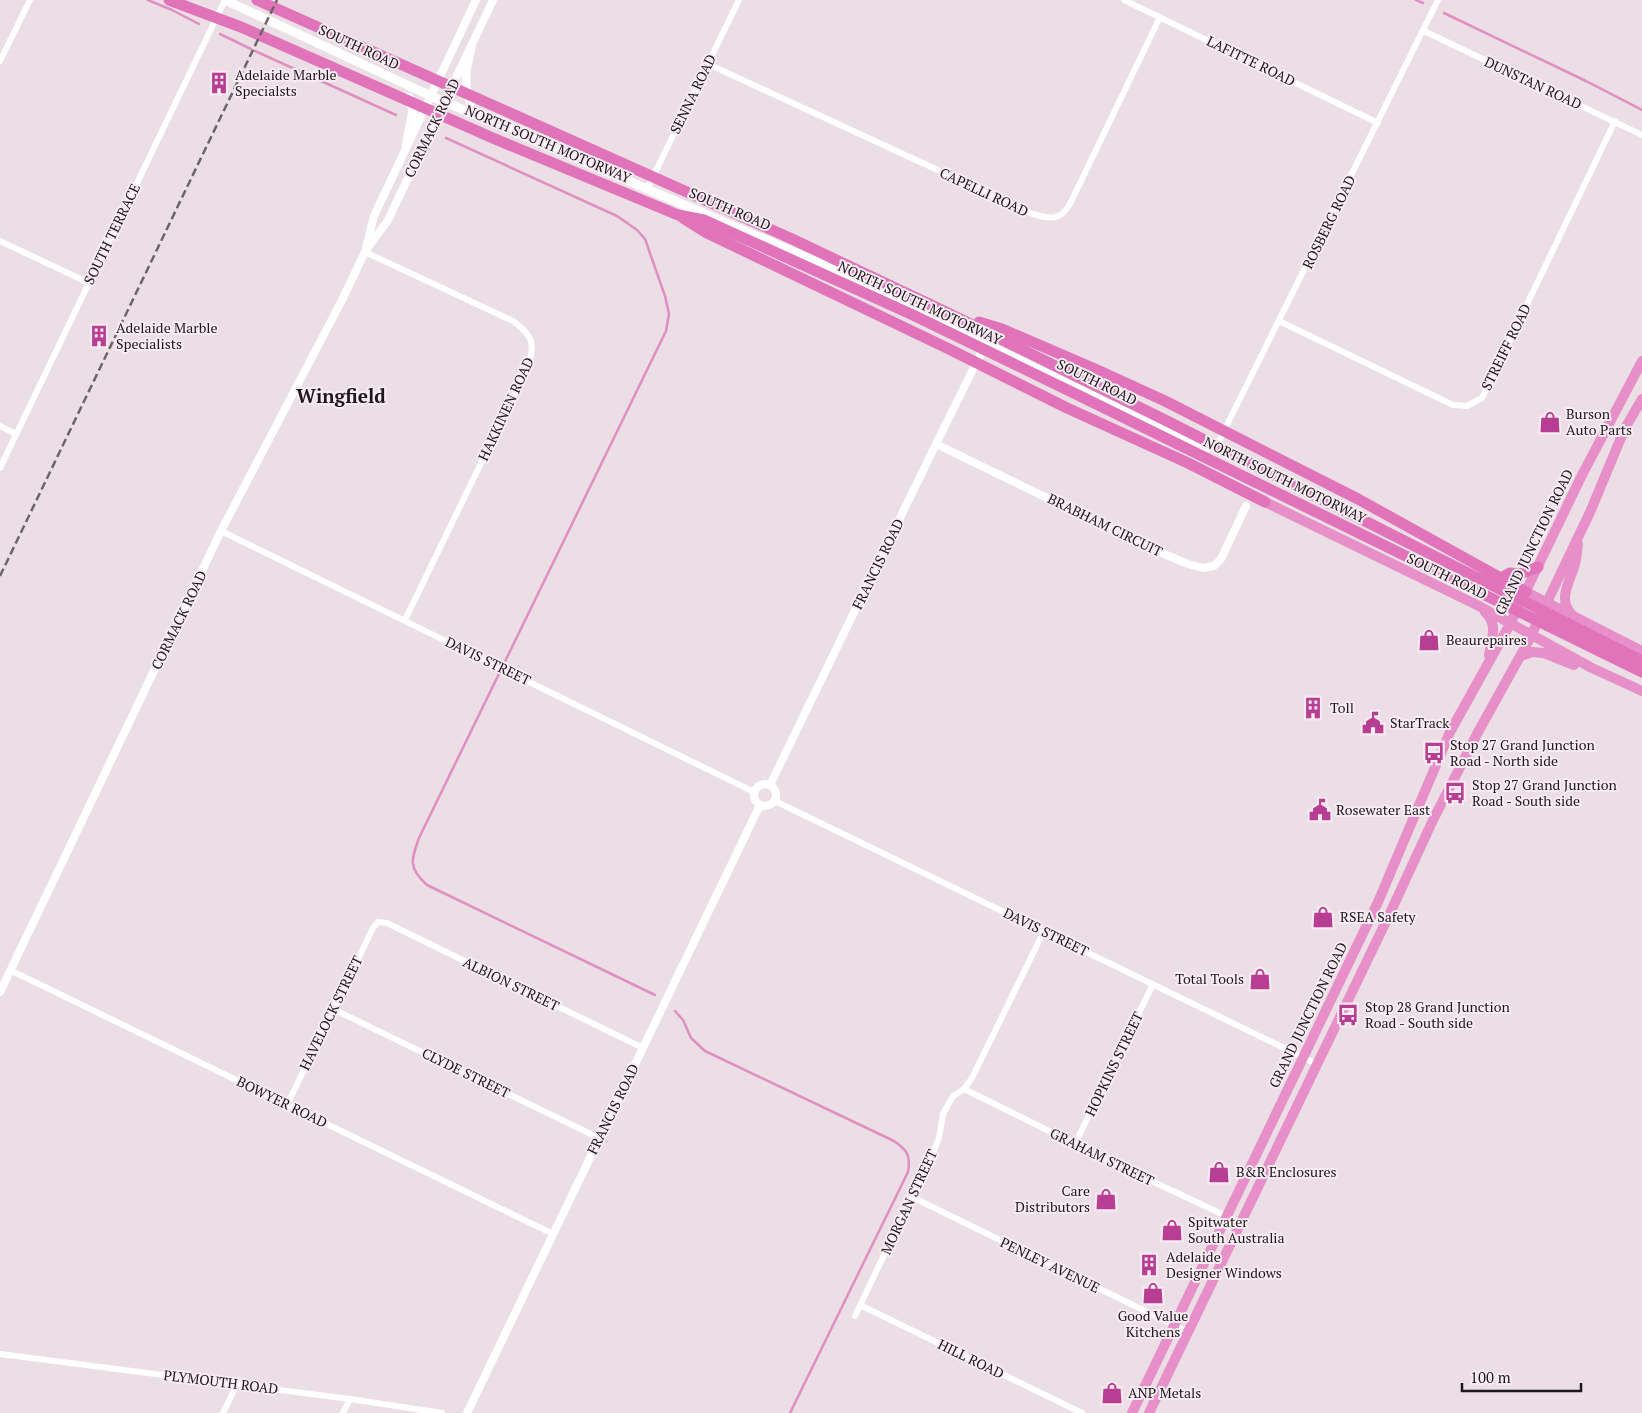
<svg xmlns="http://www.w3.org/2000/svg" width="1642" height="1413" viewBox="0 0 1642 1413" font-family="'PT Serif',serif">
  <style>
    .lines { fill: none; stroke-linecap: round; stroke-linejoin: round }
    .stream { stroke: #df8fc1; stroke-width: 2.5 }
    .minor { stroke: #fff; stroke-width: 6 }
    .tertiary { stroke: #fff; stroke-width: 8 }
    .secondary { stroke: #fff; stroke-width: 9 }
    .trunk { stroke: #e68fc8; stroke-width: 10 }
    .motorway { stroke: #e073ba; stroke-width: 11 }
    .rail { stroke: #6d6569; stroke-width: 2.5; stroke-dasharray: 8 4; stroke-linecap: butt }
    .labels { text-anchor: middle; stroke-width: 4; stroke-linejoin: round; paint-order: stroke }
    .street-label { font-size: 14px; fill: #1d181b; stroke: #f8ebf2 }
    .poi-label { font-size: 14px; fill: #1d181b; stroke: #f8ebf2; text-anchor: start }
    .district-label { font-size: 19px; font-weight: bold; fill: #1d181b; stroke: #f8ebf2 }
  </style>
  <rect width="100%" height="100%" fill="#ebdee5"/>
  <g class="lines">
    <path class="stream" d="M 148,0 L 172,10 L 199,24
      M 1416,0 L 1423,3
      M 1444,13 L 1586,81 L 1642,110
      M 220,34 L 251,49
      M 255,51 L 396,115
      M 446,138 L 617,216 L 637,230 L 645,239 L 665,296 L 669,314 L 666,331 L 419,838 C 411,860 408,868 427,885 L 655,995
      M 675,1011 L 683,1020 L 691,1038 L 705,1051 L 894,1141 C 907,1150 911,1155 908,1172 L 790,1413"/>
    <path class="minor" d="M 1124,0 L 1378,123
      M 1424,31 L 1642,135
      M 0,61 L 30,0
      M 708,64 L 1033,214 C 1050,219 1060,221 1070,204 L 1160,17
      M 647,189 L 739,0
      M 0,241 L 89,283
      M 365,252 L 513,321 C 532,335 536,343 528,366 L 405,620
      M 1279,321 L 1453,405 L 1467,406 L 1482,398 L 1615,121
      M 0,426 L 16,434
      M 1218,443 L 1438,0
      M 0,468 L 225,0
      M 221,531 L 754,792
      M 775,801 L 1317,1064
      M 10,970 L 553,1234
      M 333,1009 L 599,1138
      M 964,1089 L 1122,1167 L 1241,1223
      M 287,1105 L 373,928 L 378,922 L 387,923 L 643,1048
      M 1075,1144 L 1153,984
      M 912,1197 L 1188,1332
      M 860,1305 L 1082,1413
      M 855,1316 L 935,1148 L 939,1138 L 943,1114 L 949,1103 L 953,1096 L 964,1089 L 972,1078 L 1044,931
      M 0,1354 L 350,1399 L 442,1413
      M 223,1413 L 237,1384
      M 343,1413 L 350,1399"/>
    <path class="tertiary" d="M 366,248 L 374,216 L 476,0
      M 936,444 L 1150,548 L 1188,564 L 1203,568 L 1214,566 L 1221,559 L 1246,506
      M754 795a11 11 0 1 1 22 0a11 11 0 1 1-22 0Z
      M 770,785 L 936,444 L 984,347
      M 0,992 L 221,531 L 342,300 L 365,252 L 388,220 L 493,0
      M 467,1413 L 760,805"/>
    <path class="secondary" d="M 225,0 L 431,96 L 815,261 L 1196,446 L 1206,448 L 1218,443
      M 471,47 L 466,71 L 466,87 L 473,114
      M 406,146 L 413,111 L 409,97"/>
    <path class="trunk" d="M 1265,502 L 1477,605 L 1592,668 L 1642,691
      M 1526,592 L 1642,651
      M 1485,612 C 1499,625 1491,639 1489,656
      M 1572,615 C 1557,599 1570,582 1575,564 C 1577,557 1577,550 1578,544
      M 1521,656 L 1532,652 L 1544,653 L 1574,665
      M 1132,1413 L 1378,902 L 1450,732 L 1510,624 L 1582,475 L 1642,361
      M 1149,1413 L 1392,909 L 1433,820 L 1477,734 L 1528,642 L 1591,510 L 1625,428 L 1642,399"/>
    <path class="motorway" d="M 169,0 L 241,27 L 495,139 L 678,215 L 704,220 L 913,315 L 1084,398 L 1642,672
      M 257,0 L 792,239 L 946,312 L 1165,420 L 1642,661
      M 683,218 L 707,233 L 949,349 L 1067,408 L 1188,463 L 1265,502
      M 979,322 L 1002,329 L 1095,369 L 1165,401 L 1358,499 L 1526,592
      M 1501,578 L 1510,573 L 1520,574 L 1538,567"/>
    <path class="rail" d="M 0,576 L 277,0"/>
  </g>
  <defs>
    <g id="building-bare" transform="scale(1.725)"><path d="M-4-6H4V6H1V3H-1V6H-4ZM-2.5-4.3h1.7v1.8h-1.7ZM.8-4.3h1.7v1.8H.8ZM-2.5-1h1.7V.8h-1.7ZM.8-1h1.7V.8H.8Z" fill="#b73e92" stroke="#f8ebf2" stroke-width="2.5" paint-order="stroke"/></g>
    <g id="shop-bare" transform="scale(1.725)"><path d="M-5-2.5h2.3a2.7 3.5 0 0 1 5.4 0H5L5.5 6h-11ZM-1.5-2.5h3a1.5 2.3 0 0 0-3 0Z" fill="#b73e92" stroke="#f8ebf2" stroke-width="2.5" paint-order="stroke"/></g>
    <g id="civic-bare" transform="scale(1.725)"><path d="M-.6-6.5H3V-4.5H.6V-3L4-1V1h2V6H-6V1h2V-1L-.6-3ZM-1.2 2.5V6h2.4V2.5Z" fill="#b73e92" stroke="#f8ebf2" stroke-width="2.5" paint-order="stroke"/></g>
    <g id="bus-bare" transform="scale(1.725)"><path d="M-5-6H5V4H4V6H2V4H-2V6H-4V4H-5ZM-3.5-4V0h7V-4ZM-3.5 1.2v1.5H-2V1.2ZM2 1.2v1.5H3.5V1.2Z" fill="#b73e92" stroke="#f8ebf2" stroke-width="2.5" paint-order="stroke"/></g>
  </defs>
  <g fill-rule="evenodd">
    <use href="#building-bare" x="219" y="83"/>
    <use href="#building-bare" x="99" y="336"/>
    <use href="#shop-bare" x="1550" y="422"/>
    <use href="#shop-bare" x="1429" y="640"/>
    <use href="#building-bare" x="1313" y="708"/>
    <use href="#civic-bare" x="1373" y="723"/>
    <use href="#bus-bare" x="1434" y="753"/>
    <use href="#bus-bare" x="1455" y="793"/>
    <use href="#civic-bare" x="1320" y="810"/>
    <use href="#shop-bare" x="1323" y="917"/>
    <use href="#shop-bare" x="1260" y="979"/>
    <use href="#bus-bare" x="1348" y="1015"/>
    <use href="#shop-bare" x="1219" y="1172"/>
    <use href="#shop-bare" x="1106" y="1199"/>
    <use href="#shop-bare" x="1172" y="1230"/>
    <use href="#building-bare" x="1149" y="1265"/>
    <use href="#shop-bare" x="1153" y="1293"/>
    <use href="#shop-bare" x="1112" y="1393"/>
  </g>
  <g class="labels">
    <g class="street-label">
      <text transform="translate(359 47) rotate(25)" y="5">SOUTH ROAD</text>
      <text transform="translate(1251 61) rotate(26)" y="5">LAFITTE ROAD</text>
      <text transform="translate(1533 83) rotate(25)" y="5">DUNSTAN ROAD</text>
      <text transform="translate(693 94) rotate(-64)" y="5">SENNA ROAD</text>
      <text transform="translate(432 128) rotate(-64)" y="5">CORMACK ROAD</text>
      <text transform="translate(548 144) rotate(23)" y="5">NORTH SOUTH MOTORWAY</text>
      <text transform="translate(984 192) rotate(25)" y="5">CAPELLI ROAD</text>
      <text transform="translate(730 209) rotate(23)" y="5">SOUTH ROAD</text>
      <text transform="translate(1329 222) rotate(-64)" y="5">ROSBERG ROAD</text>
      <text transform="translate(112 234) rotate(-64)" y="5">SOUTH TERRACE</text>
      <text transform="translate(920 303) rotate(25)" y="5">NORTH SOUTH MOTORWAY</text>
      <text transform="translate(1506 347) rotate(-64)" y="5">STREIFF ROAD</text>
      <text transform="translate(1097 382) rotate(26)" y="5">SOUTH ROAD</text>
      <text transform="translate(506 409) rotate(-65)" y="5">HAKKINEN ROAD</text>
      <text transform="translate(1285 480) rotate(26)" y="5">NORTH SOUTH MOTORWAY</text>
      <text transform="translate(1105 525) rotate(26)" y="5">BRABHAM CIRCUIT</text>
      <text transform="translate(1534 542) rotate(-64)" y="5">GRAND JUNCTION ROAD</text>
      <text transform="translate(878 564) rotate(-64)" y="5">FRANCIS ROAD</text>
      <text transform="translate(1447 576) rotate(26)" y="5">SOUTH ROAD</text>
      <text transform="translate(179 620) rotate(-64)" y="5">CORMACK ROAD</text>
      <text transform="translate(488 661) rotate(26)" y="5">DAVIS STREET</text>
      <text transform="translate(1046 932) rotate(26)" y="5">DAVIS STREET</text>
      <text transform="translate(511 984) rotate(26)" y="5">ALBION STREET</text>
      <text transform="translate(331 1013) rotate(-64)" y="5">HAVELOCK STREET</text>
      <text transform="translate(1308 1015) rotate(-64)" y="5">GRAND JUNCTION ROAD</text>
      <text transform="translate(1114 1064) rotate(-64)" y="5">HOPKINS STREET</text>
      <text transform="translate(466 1073) rotate(26)" y="5">CLYDE STREET</text>
      <text transform="translate(282 1102) rotate(26)" y="5">BOWYER ROAD</text>
      <text transform="translate(613 1109) rotate(-64)" y="5">FRANCIS ROAD</text>
      <text transform="translate(1102 1157) rotate(26)" y="5">GRAHAM STREET</text>
      <text transform="translate(909 1202) rotate(-65)" y="5">MORGAN STREET</text>
      <text transform="translate(1050 1265) rotate(26)" y="5">PENLEY AVENUE</text>
      <text transform="translate(971 1359) rotate(26)" y="5">HILL ROAD</text>
      <text transform="translate(221 1382) rotate(7)" y="5">PLYMOUTH ROAD</text>
    </g>
    <g class="poi-label">
      <text x="235" y="80">Adelaide Marble<tspan x="235" dy="16">Specialsts</tspan></text>
      <text x="116" y="333">Adelaide Marble<tspan x="116" dy="16">Specialists</tspan></text>
      <text x="1566" y="419">Burson<tspan x="1566" dy="16">Auto Parts</tspan></text>
      <text x="1446" y="645">Beaurepaires</text>
      <text x="1330" y="713">Toll</text>
      <text x="1390" y="728">StarTrack</text>
      <text x="1450" y="750">Stop 27 Grand Junction<tspan x="1450" dy="16">Road - North side</tspan></text>
      <text x="1472" y="790">Stop 27 Grand Junction<tspan x="1472" dy="16">Road - South side</tspan></text>
      <text x="1336" y="815">Rosewater East</text>
      <text x="1340" y="922">RSEA Safety</text>
      <text x="1244" y="984" text-anchor="end">Total Tools</text>
      <text x="1365" y="1012">Stop 28 Grand Junction<tspan x="1365" dy="16">Road - South side</tspan></text>
      <text x="1236" y="1177">B&amp;R Enclosures</text>
      <text x="1090" y="1196" text-anchor="end">Care<tspan x="1090" dy="16">Distributors</tspan></text>
      <text x="1188" y="1227">Spitwater<tspan x="1188" dy="16">South Australia</tspan></text>
      <text x="1166" y="1262">Adelaide<tspan x="1166" dy="16">Designer Windows</tspan></text>
      <text x="1153" y="1321" text-anchor="middle">Good Value<tspan x="1153" dy="16">Kitchens</tspan></text>
      <text x="1128" y="1398">ANP Metals</text>
    </g>
    <g class="district-label">
      <text x="341" y="403">Wingfield</text>
    </g>
  </g>
  <path d="M1462 1383v8h119v-8" fill="none" stroke="#1d181b" stroke-width="2.5"/>
  <text x="1470" y="1383" font-size="15" fill="#1d181b" stroke="#f8ebf2" stroke-width="4" paint-order="stroke">100 m</text>
</svg>
